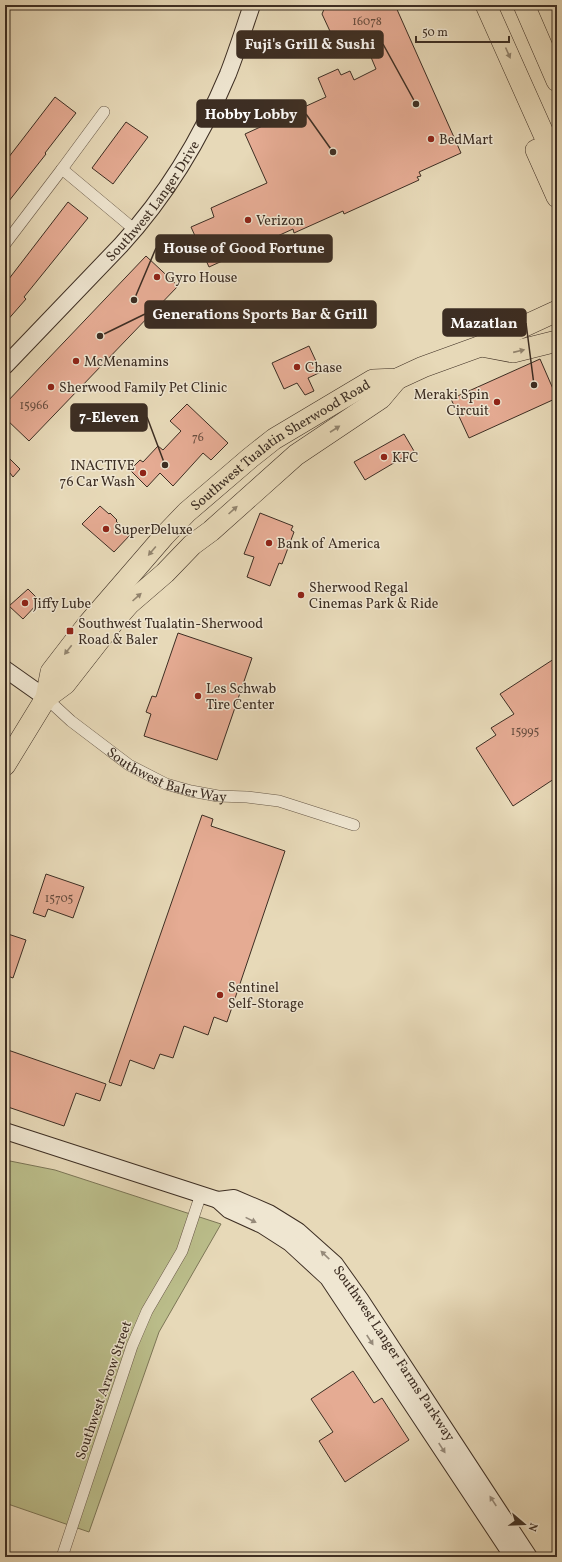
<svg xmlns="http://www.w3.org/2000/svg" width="562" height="1562" viewBox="0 0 562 1562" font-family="Vollkorn,serif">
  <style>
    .green { fill: #bbbe8b; stroke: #7c7657 }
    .building { fill: #e5ab93; stroke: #3d2e23 }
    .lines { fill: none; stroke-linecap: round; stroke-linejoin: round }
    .street-casing { stroke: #685948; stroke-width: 12 }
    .secondary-casing { stroke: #3d2e23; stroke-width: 18 }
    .highway-casing { stroke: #3d2e23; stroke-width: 22 }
    .street { stroke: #efe6d1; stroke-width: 11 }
    .secondary { stroke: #efe6d1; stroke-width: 16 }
    .highway { stroke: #e7d9b8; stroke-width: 21 }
    .oneway { fill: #92846e }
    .oneway2 { fill: #968a7a }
    .poi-dot { fill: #8f2418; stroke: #efe6d1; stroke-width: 1.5 }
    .labels { text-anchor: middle; stroke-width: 3; stroke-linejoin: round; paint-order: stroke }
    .number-label { font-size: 12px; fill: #674d3f }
    .poi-label { font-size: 14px; fill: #3d2e23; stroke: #efe6d1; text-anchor: start }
    .street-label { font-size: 14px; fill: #3d2e23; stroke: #efe6d1 }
    .leader { fill: none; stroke: #3d2e23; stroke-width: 1.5 }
    .callout-dot { fill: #3d2e23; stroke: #efe6d1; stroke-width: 1.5 }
    .callout { fill: #3d2e23; stroke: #3d2e23; stroke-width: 1.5 }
    .callout-label { font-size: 15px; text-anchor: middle; font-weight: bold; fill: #fff }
  </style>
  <rect width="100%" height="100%" fill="#e7d9b8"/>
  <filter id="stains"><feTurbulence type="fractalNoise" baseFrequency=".005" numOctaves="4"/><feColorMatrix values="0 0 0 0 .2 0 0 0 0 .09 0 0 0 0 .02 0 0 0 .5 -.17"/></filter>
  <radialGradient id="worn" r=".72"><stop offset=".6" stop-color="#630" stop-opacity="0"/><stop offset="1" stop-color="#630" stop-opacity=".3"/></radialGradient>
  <path class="green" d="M 5,1160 L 55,1170 L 221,1224 L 159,1332 L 89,1532 L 5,1503 Z"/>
  <path class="building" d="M 328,5 L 395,5 L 461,153 L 419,172 L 421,176 L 417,177 L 419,180 L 344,214 L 343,211 L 294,233 L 293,229 L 209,267 L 191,227 L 214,217 L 211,208 L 267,183 L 245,134 L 326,97 L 318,78 L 338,69 L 341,75 L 350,71 L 354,80 L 376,69 L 362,36 L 342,45 L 340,40 L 335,42 L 322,14 L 325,7 Z
    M 55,97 L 76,113 L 45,153 L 46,154 L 5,206 L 5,162 Z
    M 126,122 L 148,137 L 113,184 L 92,168 Z
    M 68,202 L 88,218 L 24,297 L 26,299 L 5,323 L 5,284 Z
    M 146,256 L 178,286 L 29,441 L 5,418 L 5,404 Z
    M 309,346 L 321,372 L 308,378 L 314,391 L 305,395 L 297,383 L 284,389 L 272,363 Z
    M 540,359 L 557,398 L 469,438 L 451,399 Z
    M 187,404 L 228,443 L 211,460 L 203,453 L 173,486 L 160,473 L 147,487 L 130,470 L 140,460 L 143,462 L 158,446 L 163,450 L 181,431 L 170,421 Z
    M 404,434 L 414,451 L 365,480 L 354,462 Z
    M 5,454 L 20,469 L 13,477 L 10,473 L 5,478 Z
    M 100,506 L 109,514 L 110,513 L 117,520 L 116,521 L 130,535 L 114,552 L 82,524 Z
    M 260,513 L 293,526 L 291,530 L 294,532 L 282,564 L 279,563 L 270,586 L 247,577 L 254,557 L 244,554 Z
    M 28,589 L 40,601 L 23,619 L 9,606 Z
    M 178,633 L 252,658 L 217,760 L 144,736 L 151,714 L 146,712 L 152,696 L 156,697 Z
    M 557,657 L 557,777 L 513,806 L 476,748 L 496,735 L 491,728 L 514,714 L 500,694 Z
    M 202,815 L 213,819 L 211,826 L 285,851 L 227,1022 L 214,1017 L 208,1035 L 184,1026 L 173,1058 L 160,1054 L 154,1069 L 130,1060 L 121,1086 L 109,1082 Z
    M 46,874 L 84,887 L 73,918 L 48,909 L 45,917 L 33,913 Z
    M 5,933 L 26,940 L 13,978 L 5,975 Z
    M 5,1049 L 106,1084 L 100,1101 L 76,1093 L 64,1126 L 5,1106 Z
    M 353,1371 L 374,1403 L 382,1398 L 409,1440 L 345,1482 L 319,1441 L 333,1432 L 311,1399 Z"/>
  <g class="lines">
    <g class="street-casing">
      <g id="street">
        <path d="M 62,169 L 104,112"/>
        <path d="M 5,244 L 62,169 L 135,230"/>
        <path id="s1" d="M 46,698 L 71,721 L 129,765 L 166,784 L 191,791 L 218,796 L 247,797 L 279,801 L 354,825"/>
        <path d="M 62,1557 L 132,1346 L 147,1311 L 182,1251 L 201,1194"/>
      </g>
    </g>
    <g class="secondary-casing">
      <g id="secondary">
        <path id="s2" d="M 5,366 L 121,245 C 167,195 202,136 228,74 C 237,51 244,28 252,5"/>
        <path d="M 5,669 L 46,698"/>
        <path id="s3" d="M 5,1131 L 218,1200 L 234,1198 L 269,1213 L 298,1231 L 335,1264 L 360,1299 L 529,1557"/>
        <path d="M 218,1200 L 229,1210 L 262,1225 L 290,1243 L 328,1278 L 513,1557"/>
      </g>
    </g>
    <g class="highway-casing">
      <g id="highway">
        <path d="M 486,5 L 557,164"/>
        <path d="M 524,5 L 557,81"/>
        <path d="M 536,150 L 557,197"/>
        <path d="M 481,346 L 513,352 L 557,341"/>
        <path id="s4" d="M 46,698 L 51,672 L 88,624 L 164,536 L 187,512 L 250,458 L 274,439 L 373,380 L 397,379 L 423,367 L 481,346 L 557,311"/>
        <path d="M 5,765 L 46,698 L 65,684 L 115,620 L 129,604 L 165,573 L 192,545 L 211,531 L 296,455 L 381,398 L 397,379"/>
      </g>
    </g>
    <use href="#street" class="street"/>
    <use href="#secondary" class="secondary"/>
    <use href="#highway" class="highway"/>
  </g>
  <defs><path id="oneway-solid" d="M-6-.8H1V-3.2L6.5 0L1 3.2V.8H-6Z"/></defs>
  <g class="oneway">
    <use href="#oneway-solid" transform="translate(508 53) rotate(66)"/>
    <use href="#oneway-solid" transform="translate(519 351) rotate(-13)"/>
    <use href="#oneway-solid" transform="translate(335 429) rotate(-33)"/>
    <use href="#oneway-solid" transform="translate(233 510) rotate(-42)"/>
    <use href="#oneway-solid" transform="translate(152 551) rotate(130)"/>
    <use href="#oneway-solid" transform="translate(137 597) rotate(-42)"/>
    <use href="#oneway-solid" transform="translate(68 650) rotate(128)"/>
  </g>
  <g class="oneway2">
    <use href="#oneway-solid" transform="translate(251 1220) rotate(26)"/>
    <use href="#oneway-solid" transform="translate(325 1255) rotate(-136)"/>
    <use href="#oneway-solid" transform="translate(370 1340) rotate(57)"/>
    <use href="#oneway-solid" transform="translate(442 1448) rotate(57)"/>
    <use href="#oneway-solid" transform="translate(493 1501) rotate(-123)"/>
  </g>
  <g class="poi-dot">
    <circle cx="431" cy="139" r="4"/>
    <circle cx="248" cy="220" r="4"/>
    <circle cx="157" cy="277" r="4"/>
    <circle cx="76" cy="361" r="4"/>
    <circle cx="297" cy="367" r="4"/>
    <circle cx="51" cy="387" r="4"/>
    <circle cx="497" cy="402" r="4"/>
    <circle cx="384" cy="457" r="4"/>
    <circle cx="143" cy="473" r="4"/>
    <circle cx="106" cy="529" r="4"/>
    <circle cx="269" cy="543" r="4"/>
    <circle cx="301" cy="595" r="4"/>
    <circle cx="25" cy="603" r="4"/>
    <rect x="66" y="627" width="8" height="8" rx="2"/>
    <circle cx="198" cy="696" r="4"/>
    <circle cx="220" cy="995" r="4"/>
  </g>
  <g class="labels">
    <g class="number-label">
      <text x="367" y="25">16078</text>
      <text x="34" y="409">15966</text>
      <text x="198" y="441">76</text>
      <text x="525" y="735">15995</text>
      <text x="59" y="902">15705</text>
    </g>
    <g class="poi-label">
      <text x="439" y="144">BedMart</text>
      <text x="256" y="225">Verizon</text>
      <text x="165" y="282">Gyro House</text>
      <text x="84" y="366">McMenamins</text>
      <text x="305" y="372">Chase</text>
      <text x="59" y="392">Sherwood Family Pet Clinic</text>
      <text x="489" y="399" text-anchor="end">Meraki Spin<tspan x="489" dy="16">Circuit</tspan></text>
      <text x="392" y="462">KFC</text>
      <text x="135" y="470" text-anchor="end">INACTIVE<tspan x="135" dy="16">76 Car Wash</tspan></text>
      <text x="114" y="534">SuperDeluxe</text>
      <text x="277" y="548">Bank of America</text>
      <text x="309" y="592">Sherwood Regal<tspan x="309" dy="16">Cinemas Park &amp; Ride</tspan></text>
      <text x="33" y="608">Jiffy Lube</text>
      <text x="78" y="628">Southwest Tualatin-Sherwood<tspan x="78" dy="16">Road &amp; Baler</tspan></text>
      <text x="206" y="693">Les Schwab<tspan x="206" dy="16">Tire Center</tspan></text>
      <text x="228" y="992">Sentinel<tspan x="228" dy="16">Self-Storage</tspan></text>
    </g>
    <g class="street-label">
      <text dy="5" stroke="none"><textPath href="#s2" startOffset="222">Southwest Langer Drive</textPath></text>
      <text dy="5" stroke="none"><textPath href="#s4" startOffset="352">Southwest Tualatin Sherwood Road</textPath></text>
      <text dy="5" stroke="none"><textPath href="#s1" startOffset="146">Southwest Baler Way</textPath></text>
      <text dy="5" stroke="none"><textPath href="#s3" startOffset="469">Southwest Langer Farms Parkway</textPath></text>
      <text transform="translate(103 1390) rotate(-71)" y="5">Southwest Arrow Street</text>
    </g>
  </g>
  <path class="leader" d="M416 104L383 44M333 152L306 114M134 300L156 248M100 336L145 314M534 385L526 323M165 465L147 417"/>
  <g class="callout-dot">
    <circle cx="416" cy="104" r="4"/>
    <circle cx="333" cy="152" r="4"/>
    <circle cx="134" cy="300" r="4"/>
    <circle cx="100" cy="336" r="4"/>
    <circle cx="534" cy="385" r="4"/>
    <circle cx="165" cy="465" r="4"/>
  </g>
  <g class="callout">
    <rect x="237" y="31" width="146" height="27" rx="4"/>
    <rect x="197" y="100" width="109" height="27" rx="4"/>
    <rect x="156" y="235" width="176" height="27" rx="4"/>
    <rect x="145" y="301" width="231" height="27" rx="4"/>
    <rect x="443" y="309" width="83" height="27" rx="4"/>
    <rect x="71" y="404" width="76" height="27" rx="4"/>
  </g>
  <g class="callout-label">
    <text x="310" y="49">Fuji's Grill &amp; Sushi</text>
    <text x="251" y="119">Hobby Lobby</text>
    <text x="244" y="253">House of Good Fortune</text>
    <text x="260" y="319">Generations Sports Bar &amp; Grill</text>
    <text x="484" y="328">Mazatlan</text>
    <text x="109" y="422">7-Eleven</text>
  </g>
  <rect width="562" height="1562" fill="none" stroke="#e7d9b8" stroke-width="20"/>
  <rect x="6" y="6" width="550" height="1550" fill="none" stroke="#3d2e23" stroke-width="2"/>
  <rect x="10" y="10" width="542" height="1542" fill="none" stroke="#3d2e23"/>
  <g transform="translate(524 1524) rotate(109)" stroke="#efe6d1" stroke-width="3" paint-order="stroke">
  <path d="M0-3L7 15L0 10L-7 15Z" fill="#3d2e23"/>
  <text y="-6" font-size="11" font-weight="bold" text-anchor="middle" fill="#3d2e23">N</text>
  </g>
  <path d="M416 36v6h93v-6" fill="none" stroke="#3d2e23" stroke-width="2"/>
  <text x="422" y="36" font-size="12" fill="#3d2e23" stroke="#efe6d1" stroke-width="3" paint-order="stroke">50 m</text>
  <rect width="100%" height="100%" filter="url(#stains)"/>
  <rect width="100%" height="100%" fill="url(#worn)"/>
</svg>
